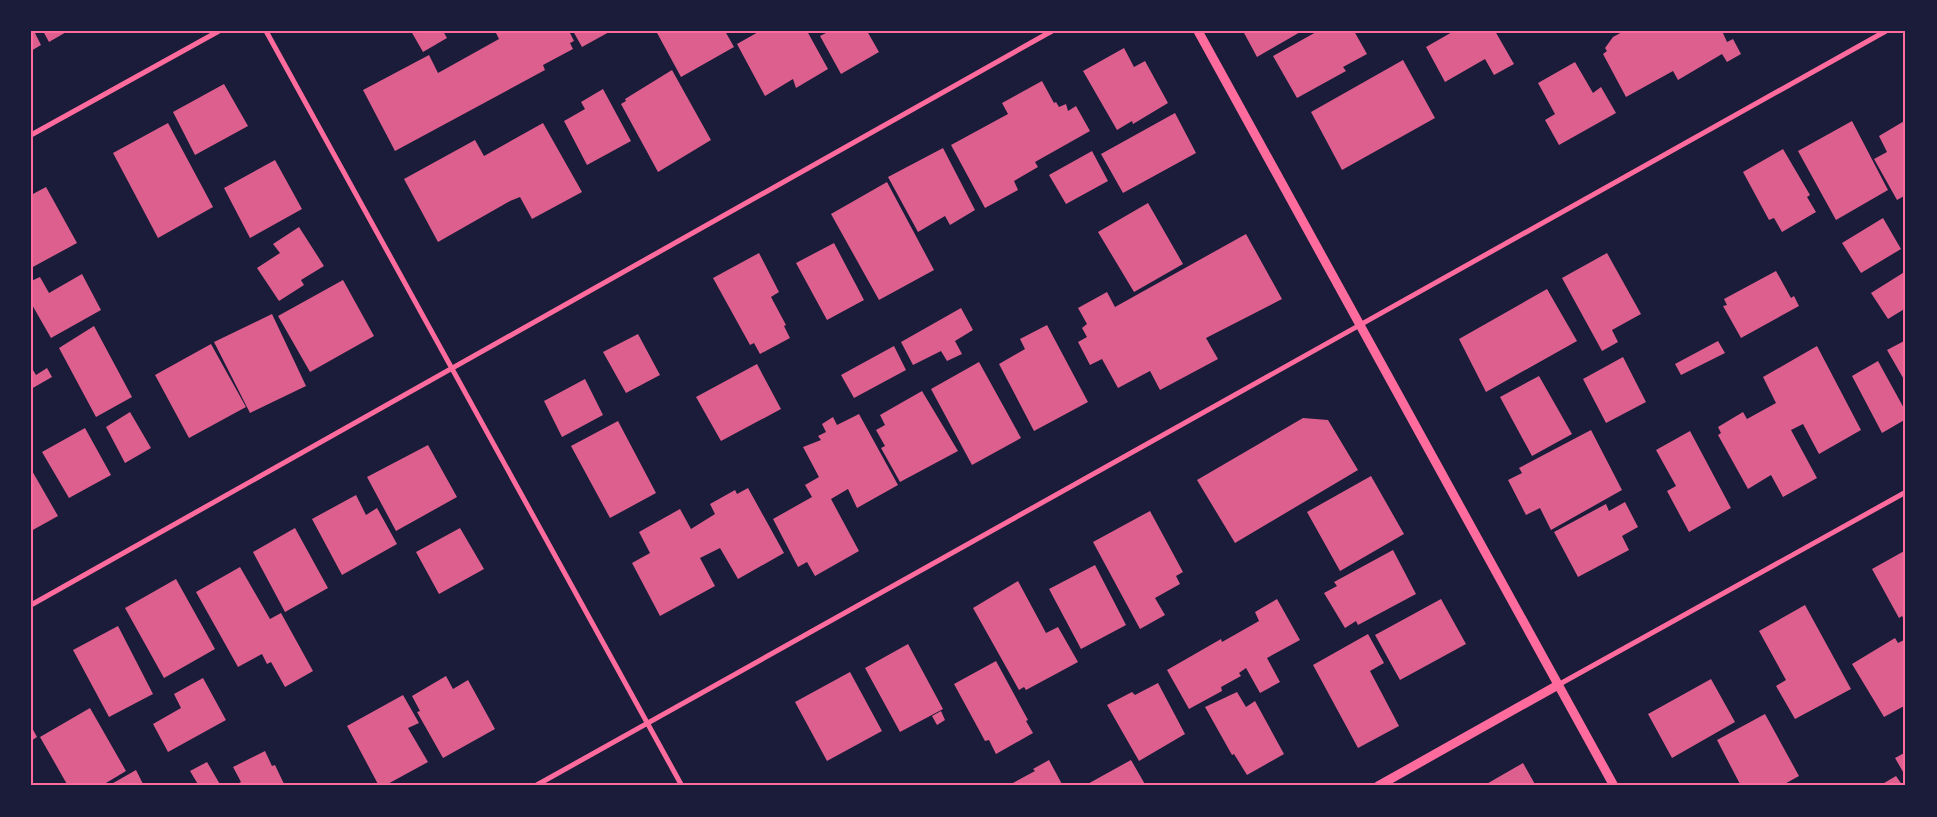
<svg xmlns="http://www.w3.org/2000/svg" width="1937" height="817" viewBox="0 0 1937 817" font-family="'Crimson Pro',serif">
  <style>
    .building { fill: #dd5f8e }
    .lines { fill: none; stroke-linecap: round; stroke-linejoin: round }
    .minor { stroke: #ff6b9d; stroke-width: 5 }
    .tertiary { stroke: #ff6b9d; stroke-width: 9 }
    .neatline { fill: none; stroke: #ff6b9d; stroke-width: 2 }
  </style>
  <rect width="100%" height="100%" fill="#1b1b3a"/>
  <path class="building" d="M 31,31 L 34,31 L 41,45 L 31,51 Z
    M 43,31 L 68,31 L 49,42 Z
    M 411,31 L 443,31 L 447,38 L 423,52 Z
    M 495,31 L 569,31 L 574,41 L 570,43 L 573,49 L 543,65 L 545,70 L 395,151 L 363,90 L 429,55 L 438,73 L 499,39 Z
    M 573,31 L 611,31 L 582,47 Z
    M 656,31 L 725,31 L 734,47 L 681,77 Z
    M 760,31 L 807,31 L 828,69 L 796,88 L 793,79 L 765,96 L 737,44 Z
    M 830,31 L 867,31 L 879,52 L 841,74 L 820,36 Z
    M 1243,31 L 1302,31 L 1257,57 Z
    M 1318,31 L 1354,31 L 1367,54 L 1343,67 L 1346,71 L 1297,98 L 1273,56 Z
    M 1454,31 L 1495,31 L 1514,64 L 1494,75 L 1485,59 L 1445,82 L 1426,47 Z
    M 1624,31 L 1722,31 L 1727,42 L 1733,39 L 1741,54 L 1727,62 L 1722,54 L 1678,80 L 1673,71 L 1626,97 L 1603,54 L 1607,51 L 1605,48 L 1613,37 Z
    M 1124,48 L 1134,67 L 1145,61 L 1168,103 L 1133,124 L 1132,121 L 1117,130 L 1083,71 Z
    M 1403,60 L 1435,118 L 1342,170 L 1311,112 Z
    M 1575,62 L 1593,93 L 1601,87 L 1616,113 L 1559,145 L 1545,120 L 1555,114 L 1538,83 Z
    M 672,70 L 711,140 L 658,172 L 621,104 L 626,101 L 625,99 Z
    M 1042,81 L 1054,103 L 1056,102 L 1059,107 L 1066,104 L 1068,111 L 1076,106 L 1090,131 L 1035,162 L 1038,167 L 1014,181 L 1018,190 L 985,208 L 951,145 L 1008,114 L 1002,103 Z
    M 224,84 L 248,126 L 195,155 L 173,112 Z
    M 603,89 L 631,141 L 587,165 L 564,121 L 585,109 L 581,102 Z
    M 1175,113 L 1196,153 L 1123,193 L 1101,154 Z
    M 1906,120 L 1906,195 L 1897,200 L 1874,159 L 1887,152 L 1879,136 Z
    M 1852,121 L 1888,190 L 1836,220 L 1798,151 Z
    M 168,123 L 213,207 L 158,238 L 113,153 Z
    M 543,123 L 582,192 L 532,219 L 520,197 L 510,201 L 438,242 L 404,179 L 475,140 L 484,156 Z
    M 943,148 L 975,210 L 950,225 L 945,216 L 918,232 L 888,177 Z
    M 1783,149 L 1810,195 L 1807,197 L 1816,212 L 1782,232 L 1774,218 L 1769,220 L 1743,172 Z
    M 1092,151 L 1108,181 L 1066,204 L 1049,175 Z
    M 275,160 L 302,209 L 250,238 L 224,188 Z
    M 887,182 L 934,270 L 879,300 L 831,214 Z
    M 46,187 L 77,243 L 31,268 L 31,195 Z
    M 1148,203 L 1183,264 L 1134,292 L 1098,232 Z
    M 1883,218 L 1901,249 L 1861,273 L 1842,243 Z
    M 299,227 L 324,266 L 301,280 L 304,285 L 279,301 L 257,268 L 280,253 L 273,244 Z
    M 1246,234 L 1282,299 L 1206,338 L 1218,359 L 1160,390 L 1150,371 L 1118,388 L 1102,359 L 1090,365 L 1078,342 L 1087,337 L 1082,328 L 1087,324 L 1078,308 L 1107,292 L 1115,307 Z
    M 834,243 L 864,300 L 827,320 L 796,263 Z
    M 759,253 L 779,292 L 771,297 L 786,325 L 784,326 L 790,338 L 760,354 L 754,343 L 750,345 L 713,278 Z
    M 1607,253 L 1641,314 L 1612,330 L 1618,342 L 1602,351 L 1562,278 Z
    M 1776,271 L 1791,298 L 1794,296 L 1799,306 L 1741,338 L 1723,306 L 1727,305 L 1724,299 Z
    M 1906,271 L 1906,308 L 1888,319 L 1871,293 Z
    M 82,274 L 101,310 L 51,338 L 31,303 L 31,281 L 40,277 L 49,293 Z
    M 343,280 L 374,336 L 310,372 L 278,316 Z
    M 1547,289 L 1577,341 L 1486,392 L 1459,339 Z
    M 961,308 L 973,330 L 955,341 L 962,354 L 947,361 L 941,351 L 913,365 L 901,342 Z
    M 272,314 L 306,386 L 250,413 L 214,342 Z
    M 1047,325 L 1088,402 L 1034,431 L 999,364 L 1025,349 L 1020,339 Z
    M 94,326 L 132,397 L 96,417 L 59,348 Z
    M 638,334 L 660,375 L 626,393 L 603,352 Z
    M 1906,340 L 1906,383 L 1887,350 Z
    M 1718,341 L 1725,353 L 1681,375 L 1675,364 Z
    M 211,344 L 246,407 L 189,438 L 155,375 Z
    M 894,346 L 906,370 L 854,398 L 841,375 Z
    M 1817,346 L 1861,430 L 1819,454 L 1803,424 L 1791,430 L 1817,478 L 1783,497 L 1771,475 L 1748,489 L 1718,435 L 1721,433 L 1718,427 L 1743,412 L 1747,419 L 1776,403 L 1763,377 Z
    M 1623,357 L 1646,402 L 1606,423 L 1583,379 Z
    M 1878,361 L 1906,412 L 1906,419 L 1882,433 L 1852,376 Z
    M 979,362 L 1021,438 L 972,465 L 931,389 Z
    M 757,364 L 781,409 L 721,441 L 696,397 Z
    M 47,368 L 52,377 L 31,389 L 31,371 L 33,370 L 36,375 Z
    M 1539,376 L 1572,434 L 1532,456 L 1500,397 Z
    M 585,379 L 603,415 L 562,437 L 544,401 Z
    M 922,391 L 958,451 L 900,482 L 881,448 L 885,446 L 876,430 L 885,425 L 880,415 Z
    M 130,412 L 151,448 L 125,463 L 106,427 Z
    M 859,414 L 898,485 L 857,508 L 848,489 L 831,499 L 859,551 L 815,576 L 807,562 L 798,567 L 773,519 L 812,497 L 805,485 L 819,477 L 803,447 L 821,440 L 818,436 L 826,432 L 822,424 L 833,417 L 837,425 Z
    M 1303,418 L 1328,420 L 1358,470 L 1235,543 L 1197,480 Z
    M 618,421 L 656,493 L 610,518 L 571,446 Z
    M 85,428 L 111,475 L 69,498 L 42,452 Z
    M 1591,430 L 1622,490 L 1551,530 L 1540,508 L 1526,515 L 1508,480 L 1522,473 L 1519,468 Z
    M 1690,431 L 1731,508 L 1689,532 L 1667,491 L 1676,486 L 1656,450 Z
    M 428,445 L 457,497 L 396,531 L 367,477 Z
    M 31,469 L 58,516 L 31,531 Z
    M 1371,476 L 1404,534 L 1340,571 L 1307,512 Z
    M 748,488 L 784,553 L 738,579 L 720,548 L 700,558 L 715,586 L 660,616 L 632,563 L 650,553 L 639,532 L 680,509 L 691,529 L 715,514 L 710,504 L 735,490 L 737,494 Z
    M 356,495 L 366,515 L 377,508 L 397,544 L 342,575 L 312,519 Z
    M 1625,502 L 1638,527 L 1622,536 L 1629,550 L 1578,577 L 1554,532 L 1606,504 L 1609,511 Z
    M 1150,511 L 1183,572 L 1176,576 L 1180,584 L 1155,598 L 1165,615 L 1140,629 L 1093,542 Z
    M 295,528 L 328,588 L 285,612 L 253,552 Z
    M 460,528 L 484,569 L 439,594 L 416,552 Z
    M 1393,550 L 1416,594 L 1358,625 L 1356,621 L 1345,628 L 1324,593 L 1337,586 L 1334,582 Z
    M 1906,550 L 1906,623 L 1902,616 L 1899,618 L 1872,569 Z
    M 1095,565 L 1126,625 L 1081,649 L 1049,589 Z
    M 240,567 L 270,619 L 281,613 L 313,671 L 285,687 L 271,662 L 267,664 L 262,654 L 238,667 L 196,592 Z
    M 176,579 L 215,649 L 164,678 L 125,608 Z
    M 1018,581 L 1046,633 L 1058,627 L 1078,662 L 1026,690 L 1024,687 L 1019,690 L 973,608 Z
    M 1277,599 L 1300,640 L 1267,658 L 1280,682 L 1260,693 L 1246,668 L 1239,673 L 1241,676 L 1221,687 L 1222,691 L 1189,709 L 1167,670 L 1221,639 L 1222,642 L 1259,621 L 1255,612 Z
    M 1441,599 L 1466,644 L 1400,680 L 1375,635 Z
    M 1805,605 L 1851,689 L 1795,719 L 1776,686 L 1786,680 L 1759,631 Z
    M 118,626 L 153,694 L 109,717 L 73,650 Z
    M 1368,634 L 1384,663 L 1370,671 L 1399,726 L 1358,748 L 1313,665 Z
    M 1895,638 L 1898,643 L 1906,639 L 1906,675 L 1904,676 L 1906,680 L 1906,705 L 1884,717 L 1852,664 Z
    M 908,644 L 943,709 L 900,732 L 865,668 Z
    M 996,661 L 1028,720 L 1026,721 L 1033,733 L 996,754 L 989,740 L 985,741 L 954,684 Z
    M 850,672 L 882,731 L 827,761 L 795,702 Z
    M 446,676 L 453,689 L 468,680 L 495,729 L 443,758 L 417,712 L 420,711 L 412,696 Z
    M 203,678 L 226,720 L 168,752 L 153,724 L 181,708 L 174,694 Z
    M 1711,679 L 1735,722 L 1672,758 L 1648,714 Z
    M 1158,683 L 1185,734 L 1139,761 L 1107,705 L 1132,692 L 1135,695 Z
    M 1237,692 L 1246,707 L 1255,701 L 1284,754 L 1247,775 L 1234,754 L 1232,755 L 1205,707 Z
    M 403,695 L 419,723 L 408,728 L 428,762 L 384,786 L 379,786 L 347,726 Z
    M 90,708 L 126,771 L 101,786 L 68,786 L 40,737 Z
    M 941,711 L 945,720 L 937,725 L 932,716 Z
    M 1765,714 L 1799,776 L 1781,786 L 1741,786 L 1717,740 Z
    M 31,726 L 37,737 L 31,741 Z
    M 265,751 L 272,766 L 275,765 L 285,786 L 234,786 L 241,782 L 233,767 Z
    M 1906,752 L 1906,777 L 1895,758 Z
    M 1049,760 L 1063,786 L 1014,786 L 1013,783 L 1035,771 L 1033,769 Z
    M 1131,760 L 1146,786 L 1084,786 Z
    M 207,762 L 221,786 L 199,786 L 190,771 Z
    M 1523,763 L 1536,786 L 1483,786 Z
    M 136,770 L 144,786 L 108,786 Z
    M 1896,776 L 1903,786 L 1879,786 Z"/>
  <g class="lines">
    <path class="minor" d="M 266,31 L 682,786
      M 31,135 L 219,31
      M 31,605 L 1052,31
      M 1558,685 L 1906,492
      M 535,786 L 1886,31"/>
    <path class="tertiary" d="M 1198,31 L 1614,786
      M 1378,786 L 1558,685"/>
  </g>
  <rect width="1937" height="817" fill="none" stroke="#1b1b3a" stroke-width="65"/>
  <rect x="32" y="32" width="1872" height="752" class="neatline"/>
</svg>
